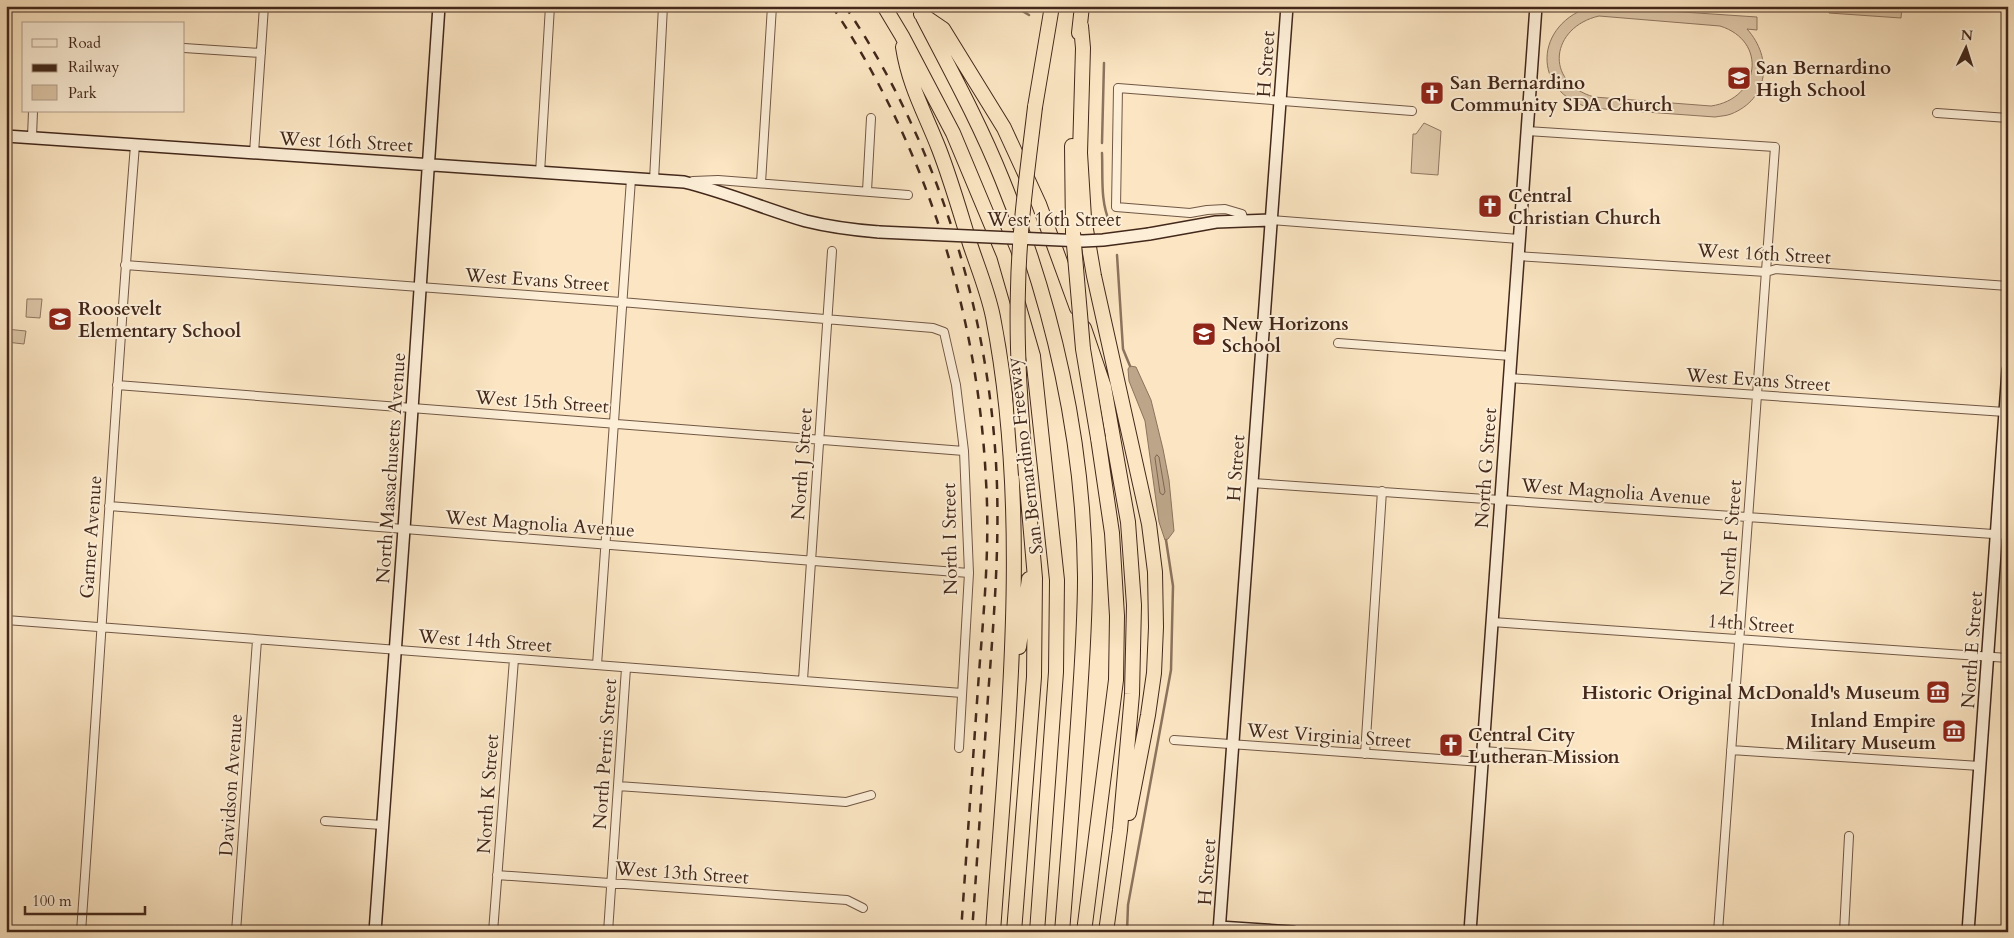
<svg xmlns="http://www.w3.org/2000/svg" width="2014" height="938" viewBox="0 0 2014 938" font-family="Cardo,serif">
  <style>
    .green { fill: #dcc5a6; stroke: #907660; fill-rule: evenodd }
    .water { fill: #bca589; stroke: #8c735d }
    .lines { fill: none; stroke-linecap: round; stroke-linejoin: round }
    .shore { stroke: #806652; stroke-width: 1 }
    .stream { stroke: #8c735d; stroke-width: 2.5 }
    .street-casing { stroke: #715745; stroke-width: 10 }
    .secondary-casing { stroke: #43281b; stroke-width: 14 }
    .highway-casing { stroke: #43281b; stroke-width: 16 }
    .street { stroke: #fceed7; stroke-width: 8 }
    .secondary { stroke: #fceed7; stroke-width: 11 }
    .highway { stroke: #fbe5c2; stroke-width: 14 }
    .rail { stroke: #43281b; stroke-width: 2.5; stroke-dasharray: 9 9; stroke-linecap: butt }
    .secondary-bridge-casing { stroke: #43281b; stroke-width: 14; stroke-linecap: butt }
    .highway-bridge-casing { stroke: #43281b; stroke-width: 16; stroke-linecap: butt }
    .secondary-bridge { stroke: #fceed7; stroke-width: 11 }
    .highway-bridge { stroke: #fbe5c2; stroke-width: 14 }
    .labels { text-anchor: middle; stroke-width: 4; stroke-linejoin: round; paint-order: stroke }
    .street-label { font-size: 19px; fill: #43281b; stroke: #fceed7 }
    .poi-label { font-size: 19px; font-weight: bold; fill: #43281b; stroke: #fceed7; text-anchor: start }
  </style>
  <rect width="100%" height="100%" fill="#fbe5c2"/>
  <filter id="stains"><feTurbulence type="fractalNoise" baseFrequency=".004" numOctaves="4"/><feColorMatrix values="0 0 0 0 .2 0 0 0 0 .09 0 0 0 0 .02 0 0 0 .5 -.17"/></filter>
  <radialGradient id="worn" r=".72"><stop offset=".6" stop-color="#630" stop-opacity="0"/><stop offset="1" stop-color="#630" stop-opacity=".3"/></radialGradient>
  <path class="green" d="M 1593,6 L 1757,17 L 1757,30 L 1747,29 C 1773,58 1769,99 1731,114 C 1726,116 1720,116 1715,117 L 1591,108 C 1531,93 1533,23 1593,6 ZM 1599,16 L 1720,26 C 1768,41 1760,99 1711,106 L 1594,97 C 1543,82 1551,27 1599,16 Z
    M 1829,6 L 1902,6 L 1901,18 L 1829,13 Z
    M 1424,123 L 1441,131 L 1438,175 L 1411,173 L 1413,134 L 1416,134 Z
    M 27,299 L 42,299 L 40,318 L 26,317 Z
    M 6,329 L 26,331 L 24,344 L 6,342 Z"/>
  <path class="water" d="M 1130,366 L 1136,367 L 1151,400 L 1163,449 L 1169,480 L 1174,531 L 1168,539 L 1165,540 L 1159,522 L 1145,421 L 1129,381 L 1128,369 Z"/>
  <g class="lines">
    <path class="shore" d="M 1157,455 L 1159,457 L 1165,492 L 1163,495 L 1160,493 L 1155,458 Z"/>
    <path class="stream" d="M 1014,6 L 1029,15
      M 1102,143 L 1104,63
      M 1102,153 C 1103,176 1100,202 1110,223
      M 1117,255 L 1123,349 L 1130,366
      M 1127,932 L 1128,905 L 1171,670 L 1173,586 L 1166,540"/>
    <g class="street-casing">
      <path id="street" d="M 184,48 L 261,53
        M 1937,113 L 2008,118
        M 1527,131 L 1775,147 L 1718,932
        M 32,137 L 33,111
        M 254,153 L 264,6
        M 540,173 L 550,6
        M 654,180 L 663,6
        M 693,181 L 718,180 L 908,195
        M 761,183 L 772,6
        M 867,191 L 871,118
        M 1271,220 L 1519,239
        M 1244,221 L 1242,214 L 1225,209 L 1207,210 L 1190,213 L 1116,207 L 1118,88 L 1412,111
        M 1518,256 L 1766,272 L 1776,269 L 2008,286
        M 125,265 L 621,302 L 933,328 L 944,332 L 956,385 L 964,451 L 969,573 L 959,748
        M 1338,343 L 1511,356
        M 1509,378 L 2005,412
        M 117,385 L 964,451
        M 1252,483 L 2008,535
        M 109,506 L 969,573
        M 6,620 L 962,693
        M 1492,622 L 2008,658
        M 597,665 L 631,179
        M 803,680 L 832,251
        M 1174,740 L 1482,762
        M 1731,750 L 1980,766
        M 1483,751 L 1596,759
        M 1365,754 L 1382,491
        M 618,786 L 846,802 L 871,795
        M 325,821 L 382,825
        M 497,875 L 847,900 L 863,908
        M 81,932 C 100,670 114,407 135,145
        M 236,932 L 257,640
        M 493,932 L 514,659
        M 608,932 L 626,668
        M 1844,932 L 1849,836"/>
    </g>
    <g class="secondary-casing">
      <path id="secondary" d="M 6,136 L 684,182 C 726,192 765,209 806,221 C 830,227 854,230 879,232
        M 1149,234 L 1216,222 L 1271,220
        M 1219,927 L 1293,932
        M 375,932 L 404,529 L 439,6
        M 1219,932 L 1287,6
        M 1470,932 L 1536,6
        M 1968,932 L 2008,370"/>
    </g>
    <g class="highway-casing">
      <path id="highway" d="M 884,6 L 902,36 L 953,133 L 1004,255 L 1033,356 L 1057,580 L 1056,672 L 1037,932
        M 921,14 L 943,29 L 1004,128 L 1039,204 L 1077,308
        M 923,17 C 951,71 980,124 1002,179 C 1053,304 1084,441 1085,577 C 1085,621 1082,665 1079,709 C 1074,784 1068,858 1062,932
        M 1081,26 L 1083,48 L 1080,153 L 1084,218 L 1094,276 L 1149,524 L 1155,572 L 1156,627 L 1154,673 L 1148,715 L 1129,813
        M 1079,33 L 1082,6
        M 903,47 C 909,86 925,113 939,149 C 951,180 960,212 970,244 C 978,268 988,292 993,317 C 1032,517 1007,730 993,932
        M 1035,107 L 1052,6
        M 1072,146 L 1073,233
        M 1084,328 L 1104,387 L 1128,522 L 1134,605 L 1132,694 L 1120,830 L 1106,932
        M 1019,647 L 1029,579
        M 1014,932 L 1034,677 L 1035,578 L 1026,475
        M 1084,932 L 1116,680 L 1117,616 L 1112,533 L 1098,438"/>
    </g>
    <use href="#street" class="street"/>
    <use href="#secondary" class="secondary"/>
    <use href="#highway" class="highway"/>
    <path class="rail" d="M 832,6 C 926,147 978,312 986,481 C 990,545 984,609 979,673 C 973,759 967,845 961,932
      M 845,6 C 939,144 992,320 997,486 C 999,552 994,617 989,683 C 983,766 978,849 972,932"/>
    <g class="secondary-bridge-casing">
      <path id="secondary-bridge" d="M 879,232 L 1083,241 L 1103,240 L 1149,234"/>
    </g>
    <g class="highway-bridge-casing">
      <path id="highway-bridge" d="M 1073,233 L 1083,349 L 1098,438
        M 1026,475 C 1021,413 1016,351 1018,289 C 1019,228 1028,167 1035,107"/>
    </g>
    <use href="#secondary-bridge" class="secondary-bridge"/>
    <use href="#highway-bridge" class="highway-bridge"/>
  </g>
  <defs>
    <g id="school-square" transform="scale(1.25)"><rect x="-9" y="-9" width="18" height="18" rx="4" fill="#8f2418" stroke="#fceed7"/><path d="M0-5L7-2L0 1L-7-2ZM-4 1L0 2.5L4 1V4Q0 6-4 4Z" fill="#fff"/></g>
    <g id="church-square" transform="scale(1.25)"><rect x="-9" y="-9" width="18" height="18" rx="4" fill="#8f2418" stroke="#fceed7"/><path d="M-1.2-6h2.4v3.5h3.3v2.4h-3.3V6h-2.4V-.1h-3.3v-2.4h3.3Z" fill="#fff"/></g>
    <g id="museum-square" transform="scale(1.25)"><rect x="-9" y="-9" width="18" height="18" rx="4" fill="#8f2418" stroke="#fceed7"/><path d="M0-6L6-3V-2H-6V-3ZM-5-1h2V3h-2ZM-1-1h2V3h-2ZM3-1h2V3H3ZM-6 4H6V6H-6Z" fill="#fff"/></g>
  </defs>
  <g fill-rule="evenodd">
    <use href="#school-square" x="1739" y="78"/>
    <use href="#church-square" x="1432" y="93"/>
    <use href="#church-square" x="1490" y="206"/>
    <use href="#school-square" x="60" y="319"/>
    <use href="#school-square" x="1204" y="334"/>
    <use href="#museum-square" x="1938" y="692"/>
    <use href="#museum-square" x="1954" y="731"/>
    <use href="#church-square" x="1451" y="745"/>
  </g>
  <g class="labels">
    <g class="street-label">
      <text transform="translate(1265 64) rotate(-86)" y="7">H Street</text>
      <text transform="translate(346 141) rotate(3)" y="7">West 16th Street</text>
      <text x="1054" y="226">West 16th Street</text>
      <text transform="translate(1764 253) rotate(3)" y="7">West 16th Street</text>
      <text transform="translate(537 279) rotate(4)" y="7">West Evans Street</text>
      <text transform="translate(1758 379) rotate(4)" y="7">West Evans Street</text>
      <text transform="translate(542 401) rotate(4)" y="7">West 15th Street</text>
      <text transform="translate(1024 456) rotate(-97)" y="7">San Bernardino Freeway</text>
      <text transform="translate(801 464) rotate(-86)" y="7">North J Street</text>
      <text transform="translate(390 468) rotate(-86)" y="7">North Massachusetts Avenue</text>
      <text transform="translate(1235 468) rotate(-86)" y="7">H Street</text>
      <text transform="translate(1485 468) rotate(-86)" y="7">North G Street</text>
      <text transform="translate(1616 491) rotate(4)" y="7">West Magnolia Avenue</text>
      <text transform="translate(540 523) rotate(4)" y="7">West Magnolia Avenue</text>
      <text transform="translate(90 537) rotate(-86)" y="7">Garner Avenue</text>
      <text transform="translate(1730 538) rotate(-86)" y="7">North F Street</text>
      <text transform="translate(949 539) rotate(-91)" y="7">North I Street</text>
      <text transform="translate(1751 623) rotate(4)" y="7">14th Street</text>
      <text transform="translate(485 640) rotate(4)" y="7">West 14th Street</text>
      <text transform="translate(1971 650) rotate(-86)" y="7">North E Street</text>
      <text transform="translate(1329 735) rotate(4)" y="7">West Virginia Street</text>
      <text transform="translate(604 754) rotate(-86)" y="7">North Perris Street</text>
      <text transform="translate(230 785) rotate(-86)" y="7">Davidson Avenue</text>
      <text transform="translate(487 794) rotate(-86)" y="7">North K Street</text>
      <text transform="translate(682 872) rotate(4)" y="7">West 13th Street</text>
      <text transform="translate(1206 872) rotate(-86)" y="7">H Street</text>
    </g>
    <g class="poi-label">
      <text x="1756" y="74">San Bernardino<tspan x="1756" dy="22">High School</tspan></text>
      <text x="1450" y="89">San Bernardino<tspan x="1450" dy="22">Community SDA Church</tspan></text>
      <text x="1508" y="202">Central<tspan x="1508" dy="22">Christian Church</tspan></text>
      <text x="78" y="315">Roosevelt<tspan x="78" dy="22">Elementary School</tspan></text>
      <text x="1222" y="330">New Horizons<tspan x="1222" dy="22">School</tspan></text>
      <text x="1920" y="699" text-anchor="end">Historic Original McDonald's Museum</text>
      <text x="1936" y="727" text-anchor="end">Inland Empire<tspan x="1936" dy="22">Military Museum</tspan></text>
      <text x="1468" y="741">Central City<tspan x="1468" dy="22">Lutheran Mission</tspan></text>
    </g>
  </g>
  <rect width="2014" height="938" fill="none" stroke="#fbe5c2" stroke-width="25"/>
  <rect x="8" y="8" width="1999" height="923" fill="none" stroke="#43281b" stroke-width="2.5"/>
  <rect x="12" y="12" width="1989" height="913" fill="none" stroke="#43281b"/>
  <rect x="22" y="22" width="162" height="90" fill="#fceed7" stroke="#b29f8c"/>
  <rect x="32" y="39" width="25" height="8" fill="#fceed7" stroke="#b29f8c"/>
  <text x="68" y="48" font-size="15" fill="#43281b">Road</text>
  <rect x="32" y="64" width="25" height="8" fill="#43281b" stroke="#b29f8c"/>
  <text x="68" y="72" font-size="15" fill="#43281b">Railway</text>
  <rect x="32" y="85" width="25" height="15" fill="#dcc5a6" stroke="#b29f8c"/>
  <text x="68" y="98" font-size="15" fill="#43281b">Park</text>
  <g transform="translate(1966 48) rotate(4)" stroke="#fceed7" stroke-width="4" paint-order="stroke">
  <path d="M0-4L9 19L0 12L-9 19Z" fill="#43281b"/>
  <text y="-8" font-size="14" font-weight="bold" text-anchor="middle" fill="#43281b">N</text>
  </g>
  <path d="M25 906v8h120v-8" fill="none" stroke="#43281b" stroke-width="2.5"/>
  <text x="32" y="906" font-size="15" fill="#43281b" stroke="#fceed7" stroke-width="4" paint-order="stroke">100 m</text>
  <rect width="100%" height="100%" filter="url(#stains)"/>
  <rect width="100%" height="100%" fill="url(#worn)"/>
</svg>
